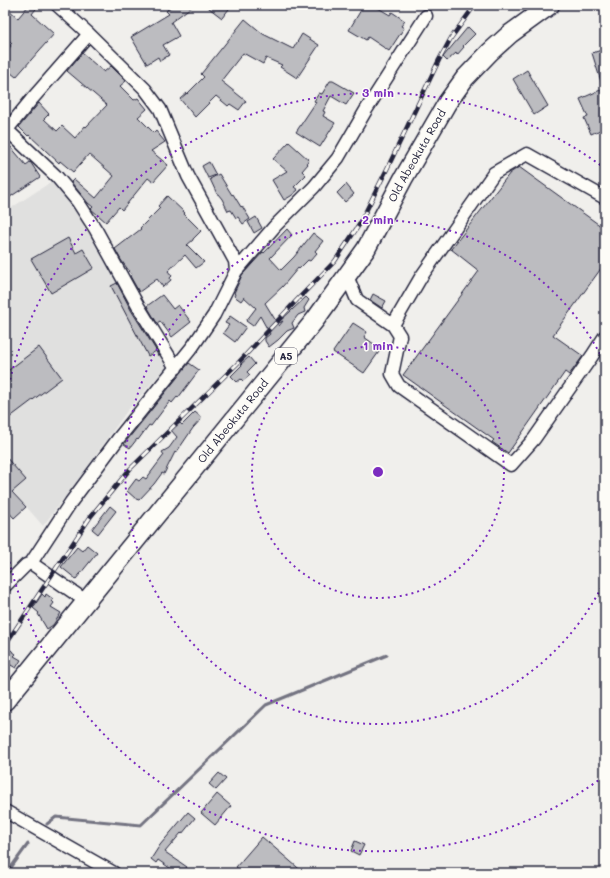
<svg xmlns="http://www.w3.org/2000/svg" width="610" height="878" viewBox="0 0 610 878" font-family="Mali,sans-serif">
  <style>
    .built { fill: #e0e0df }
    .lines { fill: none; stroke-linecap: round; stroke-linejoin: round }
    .stream { stroke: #737381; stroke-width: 3 }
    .building { fill: #bcbcc0; stroke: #22223b }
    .minor-casing { stroke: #22223b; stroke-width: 15 }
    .highway-casing { stroke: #22223b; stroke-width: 21 }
    .minor { stroke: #fdfcf7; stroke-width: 12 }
    .highway { stroke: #fdfcf7; stroke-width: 18 }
    .rail-casing { stroke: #22223b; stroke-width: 4.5 }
    .rail { stroke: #fdfcf7; stroke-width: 3; stroke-dasharray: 9; stroke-linecap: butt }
    .ring { fill: none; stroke: #7b2cbf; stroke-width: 2; stroke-dasharray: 2 4 }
    .labels { text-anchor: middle; stroke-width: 3; stroke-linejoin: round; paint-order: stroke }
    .shield { fill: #fdfcf7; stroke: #646373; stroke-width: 1 }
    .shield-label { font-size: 10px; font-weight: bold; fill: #22223b }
    .street-label { font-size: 11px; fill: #22223b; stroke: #fdfcf7 }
    .centre { fill: #7b2cbf; stroke: #fdfcf7; stroke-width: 2 }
    .ring-label { font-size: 12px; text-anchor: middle; font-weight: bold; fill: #7b2cbf; stroke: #fdfcf7; stroke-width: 3; stroke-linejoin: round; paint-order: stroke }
  </style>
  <rect width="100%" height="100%" fill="#f0efec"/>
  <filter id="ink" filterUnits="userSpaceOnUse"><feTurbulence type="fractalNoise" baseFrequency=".025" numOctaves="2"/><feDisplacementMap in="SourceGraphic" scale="8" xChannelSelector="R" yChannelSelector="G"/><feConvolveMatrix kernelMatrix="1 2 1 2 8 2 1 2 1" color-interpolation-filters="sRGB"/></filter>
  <g filter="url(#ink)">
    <path class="built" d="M 57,178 L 75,201 L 170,363 L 127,411 L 83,473 L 43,526 L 5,482 L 5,212 Z"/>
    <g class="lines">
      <path class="stream" d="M 47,824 L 56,817 L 141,825 L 266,705 L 387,655
        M 7,873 L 28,844"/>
    </g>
    <path class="building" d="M 29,5 L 39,5 L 32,14 L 54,34 L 16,77 L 5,68 L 5,53 L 11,46 L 10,45 L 12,43 L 5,37 L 5,6 L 18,18 Z
      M 173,5 L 194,5 L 171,22 L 179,36 L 163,45 L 169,55 L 160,61 L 158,57 L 147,64 L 131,37 L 169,14 L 166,11 Z
      M 205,5 L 232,5 L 222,18 Z
      M 364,5 L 373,5 L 390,15 L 392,12 L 405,21 L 401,26 L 404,28 L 389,51 L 368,37 L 366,40 L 349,30 Z
      M 245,19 L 263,34 L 293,49 L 302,34 L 319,45 L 297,78 L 280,67 L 282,65 L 266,58 L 263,64 L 243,53 L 221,81 L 246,101 L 239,110 L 230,104 L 228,106 L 216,96 L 195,117 L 180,99 L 187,93 L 187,94 L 204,77 L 201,74 Z
      M 468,27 L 475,34 L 463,46 L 464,47 L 457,55 L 456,53 L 447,61 L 443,57 Z
      M 605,49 L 605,88 L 603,88 L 592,53 Z
      M 82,53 L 104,72 L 111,66 L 126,81 L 120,86 L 134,100 L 138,98 L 147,109 L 138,117 L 154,133 L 156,131 L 165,142 L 151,151 L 168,165 L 153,182 L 148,178 L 122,210 L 119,207 L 106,222 L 91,209 L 93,207 L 88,203 L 71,182 L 74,179 L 96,198 L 114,176 L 89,154 L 73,172 L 60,161 L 59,163 L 29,135 L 28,136 L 19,127 L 39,103 L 49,114 L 44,119 L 57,131 L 62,126 L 75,138 L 85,126 L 86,127 L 107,105 L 67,71 Z
      M 527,70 L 548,106 L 534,115 L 513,79 Z
      M 330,81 L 333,81 L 354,93 L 346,105 L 331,96 L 323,111 L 325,112 L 323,116 L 335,123 L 320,147 L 296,132 L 316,102 L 314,101 L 319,93 L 322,94 Z
      M 605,88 L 605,128 L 591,134 L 584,118 L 588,117 L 580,99 Z
      M 5,140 L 26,165 L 30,162 L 31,163 L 40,177 L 10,197 L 5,190 Z
      M 289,142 L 309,160 L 307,163 L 308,164 L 302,171 L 306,175 L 294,187 L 298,190 L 291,196 L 284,200 L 272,180 L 287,171 L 273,159 Z
      M 209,162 L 216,175 L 208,178 L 202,166 Z
      M 519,167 L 605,229 L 605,263 L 553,335 L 583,356 L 569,375 L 565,372 L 508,453 L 492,442 L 494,440 L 403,375 L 479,271 L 451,249 L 510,173 Z
      M 219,174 L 232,195 L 233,194 L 241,207 L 242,206 L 250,219 L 243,224 L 238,217 L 236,218 L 231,210 L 228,211 L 222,199 L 218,194 L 217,194 L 210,179 Z
      M 346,184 L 354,194 L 345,202 L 337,193 Z
      M 167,196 L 185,213 L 184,214 L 201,231 L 193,239 L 193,240 L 187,245 L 204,262 L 196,268 L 185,255 L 168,271 L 172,276 L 170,278 L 171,280 L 163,287 L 157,279 L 139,292 L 130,276 L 132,275 L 121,260 L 115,249 L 141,229 L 140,228 L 160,208 L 158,206 Z
      M 256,217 L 262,228 L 254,233 L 248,222 Z
      M 287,229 L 292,235 L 270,258 L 281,270 L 294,257 L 313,233 L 323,241 L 315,251 L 317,253 L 310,261 L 308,260 L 299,269 L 298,268 L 283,286 L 265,303 L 279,326 L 283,321 L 279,323 L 279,322 L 306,297 L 309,300 L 304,308 L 305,312 L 298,315 L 292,323 L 294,328 L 287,331 L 278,340 L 269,347 L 265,341 L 265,338 L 270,334 L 260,316 L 253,326 L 246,321 L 256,308 L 244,297 L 241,301 L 234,296 L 235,294 L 234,293 L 242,275 L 263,252 L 264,253 Z
      M 68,238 L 76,253 L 83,249 L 94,268 L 51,293 L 31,259 Z
      M 117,283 L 131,310 L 159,355 L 158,356 L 156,351 L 148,356 L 111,286 Z
      M 373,294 L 386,301 L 382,308 L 370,300 Z
      M 162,295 L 173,309 L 178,305 L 191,322 L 172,337 L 160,321 L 157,323 L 147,306 Z
      M 230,316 L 246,327 L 235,342 L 223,333 L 229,325 L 225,323 Z
      M 353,323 L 367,332 L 364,337 L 381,349 L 364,373 L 333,352 Z
      M 39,347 L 62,378 L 5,421 L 5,373 Z
      M 249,357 L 255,364 L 247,372 L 250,375 L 243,381 L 241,379 L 237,382 L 231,376 L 242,365 L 241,364 Z
      M 189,363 L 199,370 L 178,398 L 177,397 L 172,403 L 170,401 L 151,426 L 149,425 L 138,440 L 137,439 L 130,448 L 124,444 Z
      M 195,412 L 202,418 L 193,428 L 176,453 L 175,452 L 164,474 L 162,473 L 154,484 L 139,500 L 136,499 L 127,491 L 136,479 L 139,481 L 143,477 L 146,479 L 164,455 L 162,452 L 169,448 L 177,437 L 171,430 L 180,423 L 182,425 Z
      M 5,456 L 26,480 L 12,492 L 26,507 L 14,518 L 5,508 Z
      M 110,506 L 116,511 L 98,534 L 92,529 Z
      M 87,545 L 97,553 L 76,579 L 61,567 L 77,547 L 82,551 Z
      M 42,594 L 45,597 L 46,594 L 53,599 L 52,601 L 54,603 L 51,607 L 61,613 L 53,625 L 47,629 L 38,614 L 39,613 L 33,608 Z
      M 8,648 L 16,654 L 14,656 L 21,660 L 16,668 L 9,664 L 5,669 L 5,651 Z
      M 219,773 L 226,779 L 216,790 L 209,784 Z
      M 217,794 L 231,806 L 215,825 L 201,813 Z
      M 188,812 L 195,818 L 182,834 L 181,833 L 165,852 L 187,867 L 183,873 L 177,873 L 158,860 L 156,863 L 151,859 L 160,845 Z
      M 262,837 L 304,873 L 243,873 L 236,867 Z
      M 355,841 L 364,845 L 359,855 L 351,851 Z"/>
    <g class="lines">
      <g class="minor-casing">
        <path id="minor" d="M 5,128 L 57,177 L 78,202 L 96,230 L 138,306 L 176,368
          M 5,132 L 32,99 L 89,34
          M 236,271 L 275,226 L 314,187 L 338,158 L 366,110 L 426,16
          M 347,276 L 357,300 L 393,325 L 400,336 L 392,374 L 399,386 L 511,465 L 534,439 L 592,356 L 605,336
          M 393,325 L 421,277 L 494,173 L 527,154 L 605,198
          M 31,563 L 86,601
          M 5,586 L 26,565 L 31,563 L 71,502 L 118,439 L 193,346 L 214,315 L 236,271 L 235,261 L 188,176 L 160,109 L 145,89 L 89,34 L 57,5
          M 5,811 L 114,873"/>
      </g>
      <g class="highway-casing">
        <g id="highway">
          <path id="s1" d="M 5,701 L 315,320 L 366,249 L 403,179 L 447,103 L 465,78 L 490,52 L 510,34 L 550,5"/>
        </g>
      </g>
      <use href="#minor" class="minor"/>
      <use href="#highway" class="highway"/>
      <g class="rail-casing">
        <path id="rail" d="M 5,645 L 91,516 L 130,469 L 239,362 L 296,301 L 335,261 L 359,225 L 387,169 L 439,60 L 451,38 L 475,5"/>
      </g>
      <use href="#rail" class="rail"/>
    </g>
  </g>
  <g class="ring">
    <circle cx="378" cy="472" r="126"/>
    <path d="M604 582A252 252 0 1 1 604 362"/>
    <path d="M603 777A379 379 0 0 1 5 541M5 403A379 379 0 0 1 603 167"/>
  </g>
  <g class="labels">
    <rect class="shield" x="275" y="348" width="22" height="16" rx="3"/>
    <g class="shield-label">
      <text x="286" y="360">A5</text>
    </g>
    <g class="street-label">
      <text dy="4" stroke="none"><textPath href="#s1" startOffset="685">Old Abeokuta Road</textPath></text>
      <text dy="4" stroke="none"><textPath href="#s1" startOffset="361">Old Abeokuta Road</textPath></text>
    </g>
  </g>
  <circle cx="378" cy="472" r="6" class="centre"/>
  <g class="ring-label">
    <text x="378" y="97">3 min</text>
    <text x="378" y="224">2 min</text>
    <text x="378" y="350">1 min</text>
  </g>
  <rect width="610" height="878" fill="none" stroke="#fdfcf7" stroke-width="20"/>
  <rect x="10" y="10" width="590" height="858" fill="none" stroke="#22223b" stroke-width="1.5" filter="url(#ink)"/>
</svg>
